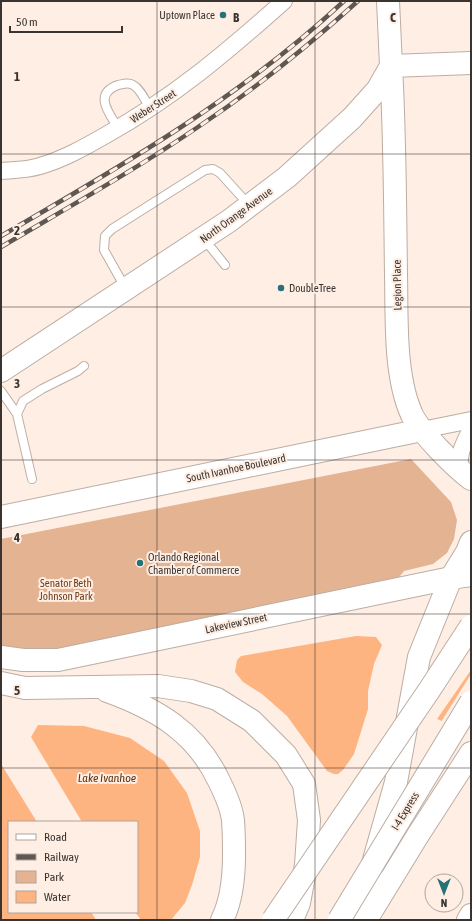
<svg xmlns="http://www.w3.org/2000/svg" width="472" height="921" viewBox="0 0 472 921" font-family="'Asap Condensed',sans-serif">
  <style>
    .green { fill: #e4b392 }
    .water { fill: #feb481 }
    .pier { fill: #feeee4 }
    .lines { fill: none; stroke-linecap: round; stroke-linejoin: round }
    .lane-casing { stroke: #bcada3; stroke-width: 10 }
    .street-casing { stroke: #bcada3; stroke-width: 18 }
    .secondary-casing { stroke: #bcada3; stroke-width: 24 }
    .primary-casing { stroke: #bcada3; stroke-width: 24 }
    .highway-casing { stroke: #bcada3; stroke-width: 24 }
    .lane { stroke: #fff; stroke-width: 8 }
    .street { stroke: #fff; stroke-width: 16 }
    .secondary { stroke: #fff; stroke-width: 22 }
    .primary { stroke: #fff; stroke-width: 22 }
    .highway { stroke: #fff; stroke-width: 22 }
    .rail-casing { stroke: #5f5752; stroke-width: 4.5 }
    .rail { stroke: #feeee4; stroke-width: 3; stroke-dasharray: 9; stroke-linecap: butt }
    .highway-bridge-casing { stroke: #bcada3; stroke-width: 24; stroke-linecap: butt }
    .highway-bridge { stroke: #fff; stroke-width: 22 }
    .grid { fill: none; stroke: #3a3430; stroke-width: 1; stroke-opacity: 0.55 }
    .poi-dot { fill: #277179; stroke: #feeee4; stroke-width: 1.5 }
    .labels { text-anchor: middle; stroke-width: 4; stroke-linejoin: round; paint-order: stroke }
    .poi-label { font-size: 11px; fill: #3a3430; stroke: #feeee4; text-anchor: start }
    .street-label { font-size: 11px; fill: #3a3430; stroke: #feeee4 }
    .park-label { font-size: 11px; fill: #6e3e19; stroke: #feeee4 }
    .water-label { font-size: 12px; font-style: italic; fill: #62330c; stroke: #feeee4 }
    .grid-label { font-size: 13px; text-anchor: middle; font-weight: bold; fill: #3a3430; stroke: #feeee4; stroke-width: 4; stroke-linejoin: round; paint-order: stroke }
  </style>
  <rect width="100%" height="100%" fill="#feeee4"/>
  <path class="green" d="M 411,459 L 451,502 L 457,520 L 454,539 L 447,553 L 433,564 L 404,571 L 396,581 L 74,652 L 1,648 L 1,539 Z"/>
  <path class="water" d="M 356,636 L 376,637 L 382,645 L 374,664 L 368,691 L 368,709 L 354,754 L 343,770 L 338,774 L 334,774 L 327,771 L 287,716 L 262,694 L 243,682 L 235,672 L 237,660 L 241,656 Z
    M 471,670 L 471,733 L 437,719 Z
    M 38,725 L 84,726 L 130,738 L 164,761 L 187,793 L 200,831 L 200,857 L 192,885 L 185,903 L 171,920 L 141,920 L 135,912 L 137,912 L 137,822 L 82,822 L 31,737 Z
    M 1,764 L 37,822 L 9,822 L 9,912 L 91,912 L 96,920 L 1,920 Z"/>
  <path class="pier" d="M 471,668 L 460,685 L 436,720 L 436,718 Z
    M 471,674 L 471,735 L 441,722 Z"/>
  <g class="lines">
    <g class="lane-casing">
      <path id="lane" d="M 118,128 C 109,113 93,94 118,85 C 123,84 129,82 133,85 C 141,89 145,101 150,108
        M 204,239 L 225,265
        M 126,289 L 104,250 L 105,236 L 112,229 L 205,170 L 213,169 L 220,173 L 249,205
        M 1,391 L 17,414
        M 32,479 L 17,414 L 23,401 L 42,389 L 78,371 L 84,366"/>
    </g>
    <g class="street-casing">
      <path id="street" d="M 1,171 C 14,170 28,170 40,166 C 64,159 85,147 106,135 C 174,97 227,52 284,1
        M 422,430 L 471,420
        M 459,470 C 460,450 462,447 471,429"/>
    </g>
    <g class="secondary-casing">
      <path id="secondary" d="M 471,63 L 391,66 C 395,136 395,205 396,275 C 397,317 394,376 412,415 C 421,433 454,466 471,479
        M 1,517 L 422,430
        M 451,578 L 467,552 L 471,542
        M 1,657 L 23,660 L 58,660 L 451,578 L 471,575"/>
    </g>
    <g class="primary-casing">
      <path id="primary" d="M 1,371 L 229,221 L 287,177 L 352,118 L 378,89 L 391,66 L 388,1"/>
    </g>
    <g class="highway-casing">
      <path id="highway" d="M 1,683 L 25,688 L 158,686 L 191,691 L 217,699 L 252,721 L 286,755 L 304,784 L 309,820 L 306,865 L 299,903 L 292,920
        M 107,691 C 157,709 196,732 219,781 C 225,793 232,808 233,821 C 234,832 234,844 234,855 C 234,877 232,900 222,920
        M 357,920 L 396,782 L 419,657 L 451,578
        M 366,920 L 418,835 L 471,753
        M 468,920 L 471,915"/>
    </g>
    <use href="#lane" class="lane"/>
    <use href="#street" class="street"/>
    <use href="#secondary" class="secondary"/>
    <use href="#primary" class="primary"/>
    <use href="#highway" class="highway"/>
    <g class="rail-casing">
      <path id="rail" d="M 1,236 C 122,166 241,97 344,1
        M 1,247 C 67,208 135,170 198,127 C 255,89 307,47 358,1"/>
    </g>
    <use href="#rail" class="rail"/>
    <g class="highway-bridge-casing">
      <path id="highway-bridge" d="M 273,920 L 430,689 L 471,626
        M 339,920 L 471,702"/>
    </g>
    <use href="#highway-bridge" class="highway-bridge"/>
  </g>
  <path class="grid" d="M 157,1 L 157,920M 315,1 L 315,920M 1,154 L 471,154M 1,307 L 471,307M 1,460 L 471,460M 1,614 L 471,614M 1,768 L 471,768"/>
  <g class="poi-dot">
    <circle cx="223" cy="15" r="4"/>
    <circle cx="281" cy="288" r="4"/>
    <circle cx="140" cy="563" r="4"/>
  </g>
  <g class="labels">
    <g class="poi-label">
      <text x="215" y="19" text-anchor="end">Uptown Place</text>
      <text x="289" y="292">DoubleTree</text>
      <text x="148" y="561">Orlando Regional<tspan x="148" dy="13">Chamber of Commerce</tspan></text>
    </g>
    <g class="street-label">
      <text transform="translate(153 106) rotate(-33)" y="4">Weber Street</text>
      <text transform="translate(236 215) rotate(-36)" y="4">North Orange Avenue</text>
      <text transform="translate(397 285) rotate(-91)" y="4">Legion Place</text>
      <text transform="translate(236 468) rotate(-12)" y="4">South Ivanhoe Boulevard</text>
      <text transform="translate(236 623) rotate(-12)" y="4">Lakeview Street</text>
      <text transform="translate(405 811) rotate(-59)" y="4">I-4 Express</text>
    </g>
    <g class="park-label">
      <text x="66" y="587">Senator Beth<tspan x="66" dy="13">Johnson Park</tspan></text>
    </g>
    <g class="water-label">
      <text x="107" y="782">Lake Ivanhoe</text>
    </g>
  </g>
  <g class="grid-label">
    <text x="236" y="22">B</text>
    <text x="393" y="22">C</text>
    <text x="17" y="81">1</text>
    <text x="17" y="235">2</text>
    <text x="17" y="388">3</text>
    <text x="17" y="542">4</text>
    <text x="17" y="695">5</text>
  </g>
  <rect width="472" height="921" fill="none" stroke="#3a3430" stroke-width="4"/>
  <rect x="8" y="821" width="130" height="92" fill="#feeee4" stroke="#b0a49c"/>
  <rect x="16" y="834" width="20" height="6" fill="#ffffff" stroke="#b0a49c"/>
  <text x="44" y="841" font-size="12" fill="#3a3430">Road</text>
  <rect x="16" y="854" width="20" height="6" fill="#5f5752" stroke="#b0a49c"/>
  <text x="44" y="861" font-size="12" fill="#3a3430">Railway</text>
  <rect x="16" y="871" width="20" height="12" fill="#e4b392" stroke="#b0a49c"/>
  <text x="44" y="881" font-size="12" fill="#3a3430">Park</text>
  <rect x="16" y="891" width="20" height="12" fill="#feb481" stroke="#b0a49c"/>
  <text x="44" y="901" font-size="12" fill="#3a3430">Water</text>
  <g transform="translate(444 893) rotate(180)"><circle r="19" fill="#feeee4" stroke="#b0a49c"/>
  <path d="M0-3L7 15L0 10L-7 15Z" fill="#277179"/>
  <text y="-6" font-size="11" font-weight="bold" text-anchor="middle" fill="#3a3430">N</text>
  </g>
  <path d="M10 26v6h112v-6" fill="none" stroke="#3a3430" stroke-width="2"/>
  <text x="16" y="26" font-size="12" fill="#3a3430" stroke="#feeee4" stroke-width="3" paint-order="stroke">50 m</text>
</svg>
